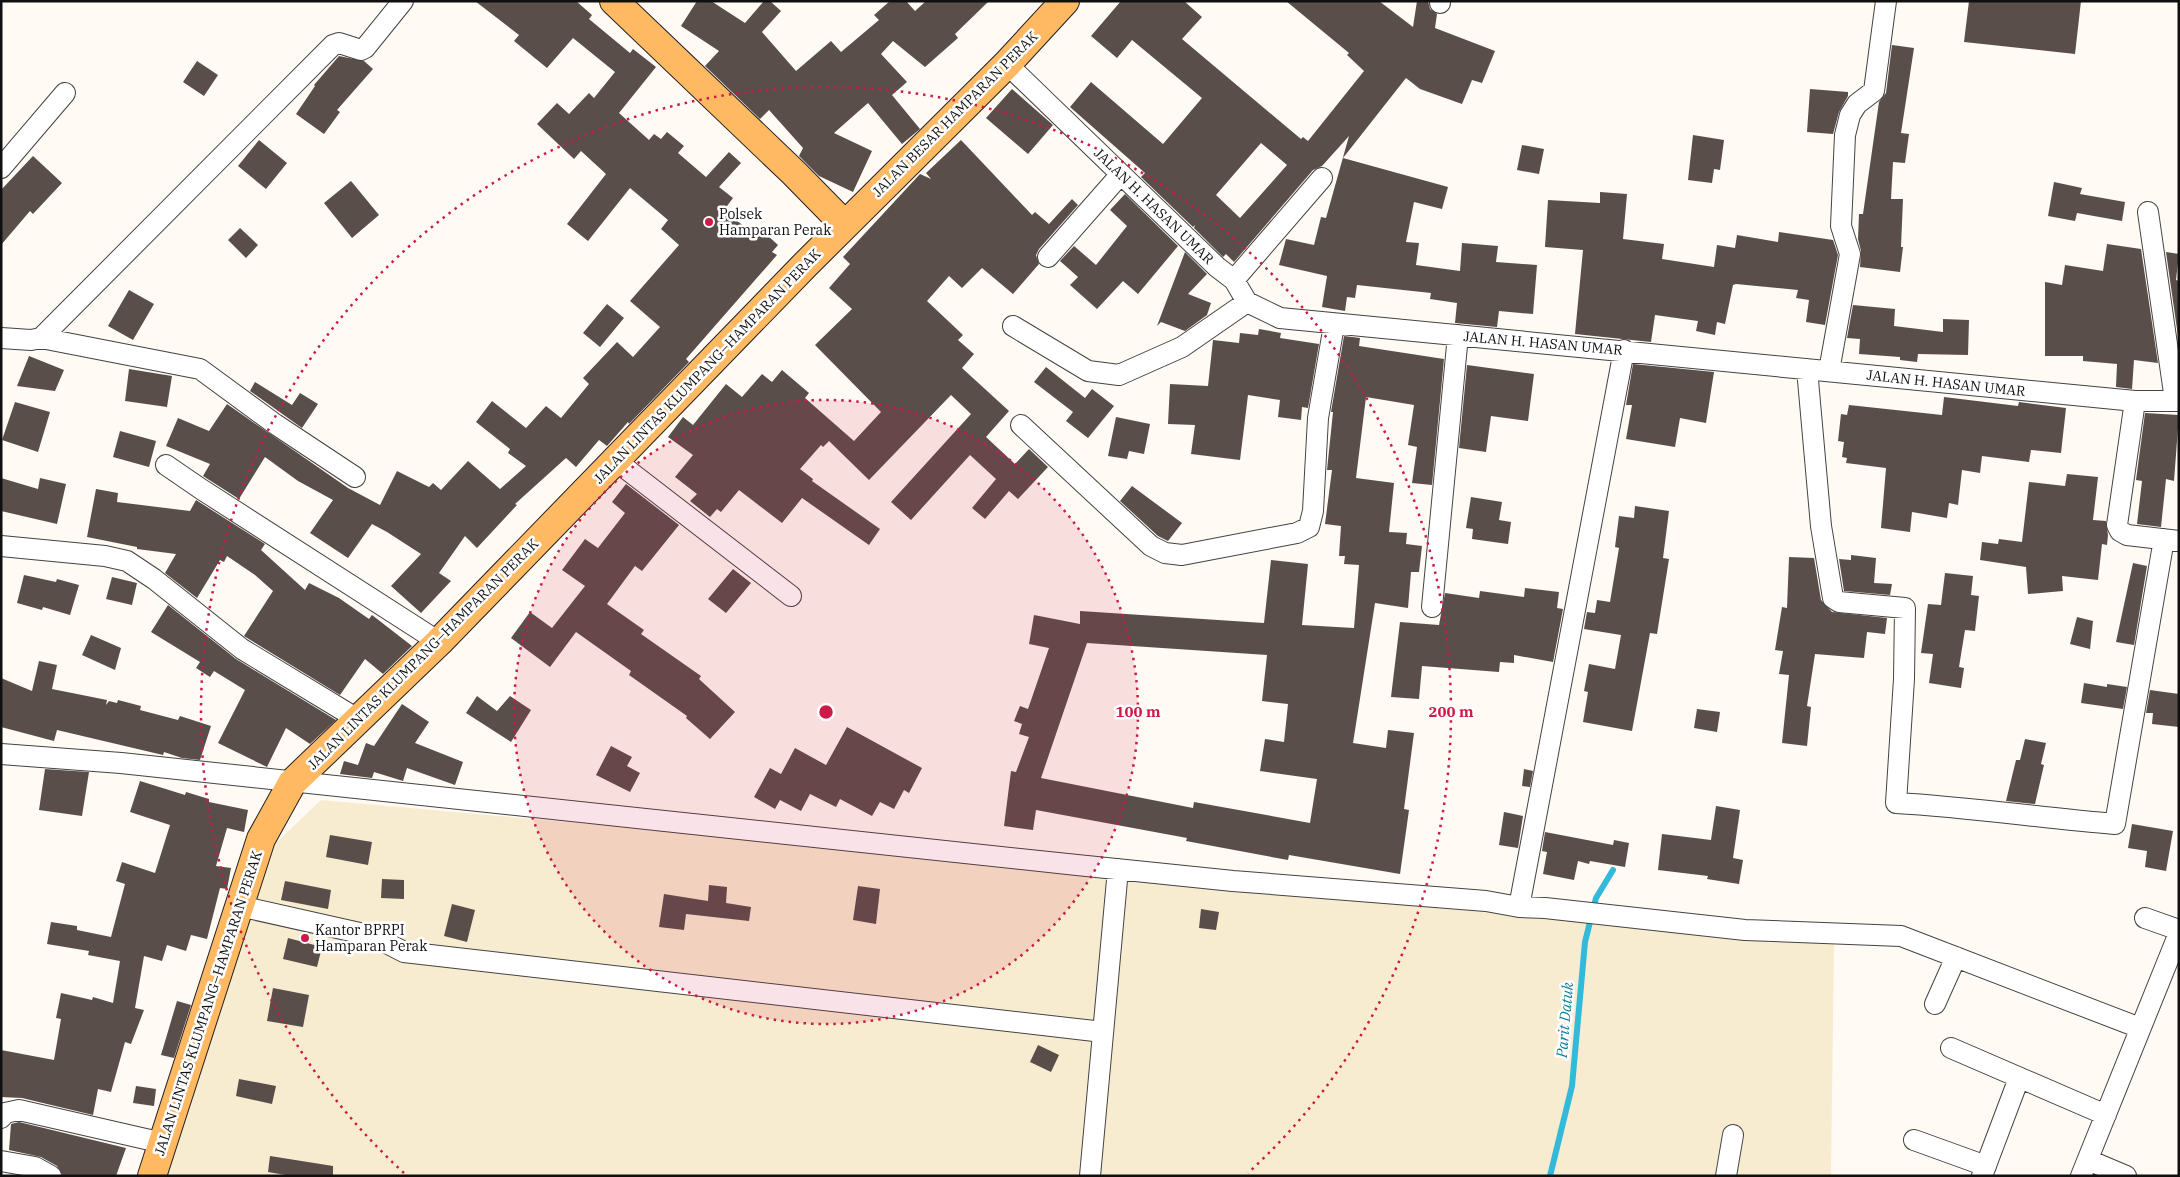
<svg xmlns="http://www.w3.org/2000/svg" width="2180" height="1177" viewBox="0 0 2180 1177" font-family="'IBM Plex Serif',serif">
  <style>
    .farmland { fill: #f8ecd0 }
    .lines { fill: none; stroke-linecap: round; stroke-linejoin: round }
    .stream { stroke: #33b9d9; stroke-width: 6 }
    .building { fill: #5a4e4b; fill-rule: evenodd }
    .street-casing { stroke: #434343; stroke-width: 22 }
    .primary-casing { stroke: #212121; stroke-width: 30 }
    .street { stroke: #fff; stroke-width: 20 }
    .primary { stroke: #ffb963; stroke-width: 28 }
    .ring { fill: none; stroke: #cd1b48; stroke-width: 2.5; stroke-dasharray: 2.5 5 }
    .poi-dot { fill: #cd1b48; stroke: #fff; stroke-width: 2 }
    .labels { text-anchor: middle; stroke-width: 5; stroke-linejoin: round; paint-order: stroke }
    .street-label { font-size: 14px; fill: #101010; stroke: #fff }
    .poi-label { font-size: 14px; fill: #101010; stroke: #fff; text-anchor: start }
    .water-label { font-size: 15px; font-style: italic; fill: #0d7d9e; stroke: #fff }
    .centre { fill: #cd1b48; stroke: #fff; stroke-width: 2.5 }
    .ring-label { font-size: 15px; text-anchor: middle; font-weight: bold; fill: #cd1b48; stroke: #fff; stroke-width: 5; stroke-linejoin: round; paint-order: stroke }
  </style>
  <rect width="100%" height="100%" fill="#fffaf3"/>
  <path class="farmland" d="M 321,800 L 1067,867 L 1834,942 L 1831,1176 L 156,1176 L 256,862 Z"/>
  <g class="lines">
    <path class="stream" d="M 1550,1176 L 1572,1086 L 1585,942 L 1596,898 L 1613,870"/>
  </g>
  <path class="building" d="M 475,1 L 576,1 L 592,15 L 589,19 L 630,53 L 633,49 L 656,67 L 619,113 L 649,140 L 654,134 L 661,139 L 667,132 L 684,146 L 678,153 L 706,177 L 729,152 L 741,163 L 719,187 L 733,198 L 724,210 L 752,233 L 758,227 L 778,245 L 772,252 L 777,255 L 686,359 L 689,362 L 629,424 L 628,422 L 607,446 L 599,440 L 576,467 L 566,458 L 515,504 L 517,505 L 477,548 L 465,536 L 439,573 L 451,581 L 421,613 L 391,586 L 421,554 L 387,532 L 372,524 L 348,558 L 310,533 L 333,500 L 298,481 L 265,457 L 239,499 L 203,476 L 210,464 L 166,446 L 178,418 L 209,431 L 227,404 L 348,488 L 380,505 L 397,471 L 429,487 L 433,483 L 441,490 L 468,461 L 500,489 L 526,466 L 508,453 L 510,449 L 476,422 L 492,401 L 526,428 L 546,406 L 561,418 L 589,384 L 583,378 L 617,342 L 633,357 L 660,327 L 630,301 L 679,245 L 661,229 L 668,220 L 630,188 L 588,241 L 567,224 L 606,174 L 581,151 L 574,159 L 537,124 L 557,103 L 569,114 L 589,93 L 594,98 L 615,72 L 573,38 L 547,68 L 514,41 L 519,35 Z
    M 697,1 L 711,1 L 745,23 L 764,1 L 770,1 L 781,11 L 762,32 L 796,71 L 831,41 L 841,52 L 879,20 L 874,15 L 890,1 L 906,1 L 915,11 L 926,1 L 989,1 L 955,34 L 958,38 L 925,67 L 893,41 L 881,54 L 907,82 L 892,95 L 920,129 L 902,144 L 868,103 L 834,133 L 872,151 L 853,192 L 819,176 L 799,156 L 803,148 L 769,110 L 760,119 L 705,66 L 719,51 L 681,26 Z
    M 1121,1 L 1184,1 L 1202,17 L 1182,39 L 1301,139 L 1303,137 L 1308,141 L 1364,71 L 1347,55 L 1349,53 L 1286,1 L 1379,1 L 1413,27 L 1417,1 L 1428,1 L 1430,9 L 1437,14 L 1435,28 L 1495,51 L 1482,83 L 1472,80 L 1462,104 L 1420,89 L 1406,78 L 1343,158 L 1448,187 L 1442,209 L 1414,202 L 1406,242 L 1419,243 L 1416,265 L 1460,271 L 1462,243 L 1498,246 L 1496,262 L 1537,265 L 1533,314 L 1499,311 L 1497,327 L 1455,323 L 1457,303 L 1430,299 L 1431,293 L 1357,285 L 1355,298 L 1347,297 L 1345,311 L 1322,307 L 1327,276 L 1279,265 L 1286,239 L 1314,245 L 1321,217 L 1326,218 L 1349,136 L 1322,166 L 1313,170 L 1234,262 L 1226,254 L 1223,257 L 1194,228 L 1195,225 L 1193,227 L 1141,177 L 1145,173 L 1070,107 L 1091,82 L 1163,144 L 1202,98 L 1132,40 L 1117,58 L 1091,36 ZM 1261,143 L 1287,165 L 1240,218 L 1216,195 Z
    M 1969,1 L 2081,1 L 2075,54 L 1964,42 Z
    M 1892,45 L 1914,48 L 1901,133 L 1909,134 L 1905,163 L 1893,162 L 1891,199 L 1903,199 L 1901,247 L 1903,247 L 1900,272 L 1860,267 L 1861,251 L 1858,239 L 1859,214 L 1863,214 L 1879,102 L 1886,93 Z
    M 339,56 L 364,61 L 373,69 L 337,110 L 340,112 L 324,134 L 296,114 L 315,86 L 314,85 Z
    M 197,61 L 218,75 L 204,96 L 183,82 Z
    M 1012,89 L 1053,125 L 1028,154 L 986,118 Z
    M 1810,89 L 1848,92 L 1848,96 L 1839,112 L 1833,134 L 1807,132 Z
    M 1693,135 L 1724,140 L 1720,170 L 1714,169 L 1712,183 L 1688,180 Z
    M 259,140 L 287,163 L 266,189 L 238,166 Z
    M 961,140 L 1032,215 L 1035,212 L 1049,224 L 1072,199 L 1078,205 L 1039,249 L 1036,255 L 1039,264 L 1013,294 L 982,268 L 962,288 L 949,276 L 927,301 L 963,335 L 958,340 L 974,354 L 962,368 L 1009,411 L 986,437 L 1015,464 L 1029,449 L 1048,467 L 1018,499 L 1009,491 L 985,519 L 972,508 L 996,479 L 970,455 L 911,520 L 891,502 L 971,414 L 951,395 L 869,480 L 829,441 L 823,447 L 821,445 L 800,469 L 813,479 L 812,481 L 880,529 L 869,545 L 802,498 L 782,523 L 739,490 L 721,512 L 717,509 L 710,517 L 690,501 L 697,494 L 675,477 L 693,455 L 668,437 L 683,417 L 693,425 L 726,384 L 742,397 L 762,374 L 772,382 L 782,370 L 809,393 L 805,398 L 854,441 L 881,412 L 815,345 L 852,309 L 829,288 L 850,264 L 843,257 L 920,174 L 931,179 L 926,173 Z
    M 1522,145 L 1544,149 L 1539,174 L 1517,170 Z
    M 33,156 L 62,183 L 33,214 L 30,211 L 1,245 L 1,190 Z
    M 351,181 L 379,215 L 352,238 L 324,203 Z
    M 2054,182 L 2082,188 L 2080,194 L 2125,202 L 2122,221 L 2077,213 L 2075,221 L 2048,216 Z
    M 1600,192 L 1627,194 L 1623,239 L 1664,244 L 1662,259 L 1714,267 L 1717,245 L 1735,248 L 1737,235 L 1778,242 L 1779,232 L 1833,240 L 1838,255 L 1825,325 L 1806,322 L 1809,300 L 1796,298 L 1798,290 L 1736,284 L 1733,285 L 1725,324 L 1717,322 L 1715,335 L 1696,331 L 1698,321 L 1655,315 L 1651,342 L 1575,334 L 1583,250 L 1545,247 L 1548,200 L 1600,203 Z
    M 1125,194 L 1178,246 L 1138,294 L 1123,281 L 1097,309 L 1070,285 L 1078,277 L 1060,261 L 1074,246 L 1096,265 L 1127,226 L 1110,210 Z
    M 240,228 L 258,245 L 246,258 L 228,240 Z
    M 2107,244 L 2141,249 L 2158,363 L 2134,360 L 2132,389 L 2116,387 L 2117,364 L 2083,361 L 2083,356 L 2045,356 L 2045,282 L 2062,285 L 2065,265 L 2103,271 Z
    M 1185,252 L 1207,274 L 1188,294 L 1211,303 L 1207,315 L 1185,331 L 1161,322 L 1157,326 Z
    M 2166,252 L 2179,254 L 2176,280 L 2179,281 L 2179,343 Z
    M 129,290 L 154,304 L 133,340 L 108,326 Z
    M 607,304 L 624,318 L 600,347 L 583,333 Z
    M 1853,305 L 1895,309 L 1894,326 L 1943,332 L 1943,319 L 1969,320 L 1968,355 L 1918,354 L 1917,362 L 1900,360 L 1900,357 L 1859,354 L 1860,339 L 1847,338 Z
    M 1259,329 L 1281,333 L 1280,338 L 1319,344 L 1308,408 L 1302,407 L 1301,420 L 1278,417 L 1280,400 L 1248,395 L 1240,460 L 1191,454 L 1195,425 L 1168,424 L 1170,384 L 1208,386 L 1213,340 L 1239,343 L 1240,333 L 1258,335 Z
    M 1344,336 L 1360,338 L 1359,346 L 1444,359 L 1432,485 L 1412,483 L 1417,447 L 1408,445 L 1414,405 L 1366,397 L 1356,478 L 1394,483 L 1389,532 L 1407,533 L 1406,544 L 1422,546 L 1419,572 L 1411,572 L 1408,608 L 1375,603 L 1353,743 L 1386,748 L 1388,730 L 1414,733 L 1404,809 L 1409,810 L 1400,874 L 1289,855 L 1288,860 L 1186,841 L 1187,838 L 1036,810 L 1033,830 L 1004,826 L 1011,771 L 1016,772 L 1029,737 L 1019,734 L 1022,724 L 1014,721 L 1020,706 L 1028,709 L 1049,648 L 1029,644 L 1034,615 L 1080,624 L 1080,611 L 1264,623 L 1271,560 L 1308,564 L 1302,625 L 1354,628 L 1359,565 L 1344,564 L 1345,556 L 1339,556 L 1341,526 L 1325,524 L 1332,470 L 1327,470 L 1333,412 L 1331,412 ZM 1087,643 L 1267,655 L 1262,701 L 1288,704 L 1284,742 L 1265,739 L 1260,771 L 1317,779 L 1310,823 L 1194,802 L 1193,808 L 1041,778 Z
    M 29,356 L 64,370 L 55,391 L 17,386 Z
    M 1633,364 L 1714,372 L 1706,423 L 1680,418 L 1675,447 L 1626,439 L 1632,405 L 1626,405 Z
    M 1467,365 L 1534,374 L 1528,421 L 1491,416 L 1486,452 L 1459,448 Z
    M 1046,367 L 1085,398 L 1092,389 L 1114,406 L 1088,438 L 1066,421 L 1073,412 L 1034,382 Z
    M 129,369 L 172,376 L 167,407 L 125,401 Z
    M 255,382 L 292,405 L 300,393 L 318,404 L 302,428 L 250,391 Z
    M 1944,397 L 2018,406 L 2019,402 L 2066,408 L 2061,453 L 2031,450 L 2029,462 L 1982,456 L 1980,473 L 1962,470 L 1958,505 L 1949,503 L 1947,518 L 1912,512 L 1910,532 L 1881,528 L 1886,468 L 1846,463 L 1847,458 L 1842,457 L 1844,442 L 1838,441 L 1841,414 L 1847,415 L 1849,405 L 1942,415 Z
    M 15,402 L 50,412 L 38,452 L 2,440 Z
    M 2145,413 L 2179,415 L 2174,481 L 2166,479 L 2161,527 L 2137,524 L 2142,481 L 2136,480 Z
    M 1116,417 L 1150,424 L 1144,454 L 1129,451 L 1127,459 L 1108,456 Z
    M 120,431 L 156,441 L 149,467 L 113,457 Z
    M 2067,474 L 2098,477 L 2093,520 L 2106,521 L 2108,535 L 2107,545 L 2102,544 L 2098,580 L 2062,576 L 2063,591 L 2028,594 L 2026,567 L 1980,560 L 1982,542 L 1998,544 L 1999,539 L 2022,542 L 2029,482 L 2065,486 Z
    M 1,478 L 38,489 L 40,478 L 66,484 L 57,524 L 1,511 Z
    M 626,484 L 679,525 L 642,571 L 635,566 L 607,604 L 644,630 L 641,634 L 701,676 L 699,679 L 735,712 L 710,739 L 686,718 L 687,716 L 629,675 L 631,671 L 576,632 L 550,667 L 511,638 L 530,612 L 552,628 L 585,586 L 562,570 L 585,539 L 598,548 L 625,513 L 612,502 Z
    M 1132,486 L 1182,523 L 1168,541 L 1158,536 L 1120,501 Z
    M 96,489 L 118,493 L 117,502 L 190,511 L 196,500 L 265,544 L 261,550 L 305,590 L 309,583 L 339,598 L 369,619 L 372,615 L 412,646 L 383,674 L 365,659 L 340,695 L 244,636 L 273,591 L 255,575 L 227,556 L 224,562 L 220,560 L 197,598 L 165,573 L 176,554 L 137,549 L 137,547 L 87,537 Z
    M 1471,497 L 1502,502 L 1499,520 L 1511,522 L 1508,544 L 1472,539 L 1473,529 L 1466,528 Z
    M 1635,506 L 1669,511 L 1663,558 L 1669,559 L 1657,634 L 1650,633 L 1632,731 L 1583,722 L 1588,692 L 1584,691 L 1589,664 L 1615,669 L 1621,635 L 1584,629 L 1587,612 L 1595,613 L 1597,600 L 1610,602 L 1619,548 L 1615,547 L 1619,516 L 1634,518 Z
    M 1851,555 L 1876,558 L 1874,583 L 1892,584 L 1890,595 L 1844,591 L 1839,559 L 1851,560 Z
    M 1789,557 L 1814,558 L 1821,600 L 1832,612 L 1887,618 L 1885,634 L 1867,632 L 1864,658 L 1815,654 L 1807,706 L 1811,707 L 1807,746 L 1782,743 L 1789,675 L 1779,674 L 1783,651 L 1775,650 L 1782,607 L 1787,608 Z
    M 2133,563 L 2147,566 L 2134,645 L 2116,642 Z
    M 733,569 L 751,583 L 726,613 L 708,599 Z
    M 1945,573 L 1973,576 L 1971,595 L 1979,596 L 1975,631 L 1965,630 L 1959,667 L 1964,668 L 1961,688 L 1929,683 L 1933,654 L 1921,653 L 1928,604 L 1941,605 Z
    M 24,575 L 56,582 L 57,579 L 79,585 L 70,615 L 43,607 L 42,610 L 17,603 Z
    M 112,577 L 137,583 L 132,605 L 106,599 Z
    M 1525,588 L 1559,592 L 1557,608 L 1563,609 L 1553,662 L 1514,655 L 1514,663 L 1500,662 L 1499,672 L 1422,666 L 1419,699 L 1391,697 L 1400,622 L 1439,625 L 1445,593 L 1479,598 L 1480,591 L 1524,597 Z
    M 168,605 L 236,659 L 336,720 L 310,744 L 286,728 L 267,767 L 218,743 L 245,690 L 214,671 L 210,677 L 196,668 L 200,662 L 151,632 Z
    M 2077,617 L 2093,621 L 2090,649 L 2070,644 Z
    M 91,635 L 121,648 L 115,670 L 82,655 Z
    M 39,661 L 57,665 L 52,689 L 107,700 L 106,705 L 109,701 L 117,703 L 118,700 L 141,706 L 140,710 L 178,720 L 180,716 L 211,726 L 200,760 L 182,758 L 164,752 L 163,755 L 57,730 L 54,741 L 1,727 L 1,678 L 32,691 Z
    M 2084,683 L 2107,687 L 2107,684 L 2127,687 L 2123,709 L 2081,703 Z
    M 2150,690 L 2179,694 L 2179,727 L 2152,724 L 2153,713 L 2146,713 Z
    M 477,696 L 497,711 L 510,696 L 531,710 L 511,742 L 466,713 Z
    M 402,704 L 429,722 L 415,743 L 463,762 L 455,785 L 407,768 L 403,781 L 374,772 L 372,778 L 340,774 L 344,761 L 358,765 L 366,743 L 374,746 Z
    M 1697,709 L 1720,712 L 1717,732 L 1694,728 Z
    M 847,727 L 922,768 L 909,793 L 904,790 L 894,809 L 880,802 L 872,816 L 840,799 L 836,807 L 810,794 L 801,811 L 780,800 L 775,809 L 754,797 L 770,768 L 781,774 L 795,748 L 826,765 Z
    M 2025,739 L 2046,743 L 2041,764 L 2044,765 L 2035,804 L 2006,801 L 2016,760 L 2020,760 Z
    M 611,746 L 632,757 L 627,766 L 640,773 L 630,792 L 596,775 Z
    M 45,769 L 89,772 L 82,816 L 39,810 Z
    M 1524,769 L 1533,771 L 1530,787 L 1522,786 Z
    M 140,781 L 185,795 L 186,792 L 209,799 L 209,802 L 248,810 L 244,832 L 227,828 L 216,866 L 231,868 L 227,889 L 220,888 L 207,939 L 191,935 L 186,951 L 167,945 L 162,961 L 144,956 L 135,1008 L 144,1010 L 131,1044 L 125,1042 L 111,1092 L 98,1089 L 93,1115 L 22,1098 L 1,1097 L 1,1050 L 54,1060 L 61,1019 L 56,1018 L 61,993 L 92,1000 L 93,997 L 113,1003 L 120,961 L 88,955 L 89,951 L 47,944 L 51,922 L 77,926 L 77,930 L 111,937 L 125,884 L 116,881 L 122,862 L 155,873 L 170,825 L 130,812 Z
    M 1716,806 L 1740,810 L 1733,858 L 1743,860 L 1739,884 L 1707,879 L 1708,876 L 1658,870 L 1662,834 L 1711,840 Z
    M 1504,812 L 1523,816 L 1518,848 L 1499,845 Z
    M 2132,824 L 2173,831 L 2166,871 L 2145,867 L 2147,851 L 2128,848 Z
    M 1545,832 L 1613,845 L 1614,840 L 1629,843 L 1625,867 L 1590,861 L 1589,864 L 1578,861 L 1574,880 L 1543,874 L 1547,852 L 1542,851 Z
    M 330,835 L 372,842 L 368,865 L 326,857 Z
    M 382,879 L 404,880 L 404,899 L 381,898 Z
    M 285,881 L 331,890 L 328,909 L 281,900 Z
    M 709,885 L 727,887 L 726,903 L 751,907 L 749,921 L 686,914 L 684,930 L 659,927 L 664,894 L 708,901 Z
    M 858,886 L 880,889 L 876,924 L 853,920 Z
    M 452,904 L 475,910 L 467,942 L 444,936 Z
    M 1201,909 L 1219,912 L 1216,930 L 1199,928 Z
    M 288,938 L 322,947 L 317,967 L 283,959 Z
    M 273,988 L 309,995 L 303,1027 L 267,1021 Z
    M 177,1001 L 191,1005 L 174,1058 L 161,1055 Z
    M 1038,1045 L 1059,1055 L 1051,1072 L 1030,1062 Z
    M 239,1079 L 276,1086 L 272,1104 L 236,1096 Z
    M 136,1086 L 156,1089 L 154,1106 L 133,1103 Z
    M 19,1122 L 126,1148 L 116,1176 L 63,1176 L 57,1166 L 41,1157 L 9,1150 L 11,1124 Z
    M 270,1156 L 333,1166 L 333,1176 L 291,1176 L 268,1172 Z"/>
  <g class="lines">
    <g class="street-casing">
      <path id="street" d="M 1440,3 L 1440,1
        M 1007,64 L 1217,267 L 1234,280 L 1247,302 L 1280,318 L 2135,401 L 2179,401
        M 1,168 L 65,93
        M 2148,212 L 2175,400
        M 1048,257 L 1121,174
        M 1234,280 L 1322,178
        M 1013,326 L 1088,371 L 1119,375 L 1182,347 L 1247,302
        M 1,338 L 31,340 L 41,338 L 333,45 L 339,43 L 361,50 L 365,48 L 403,1
        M 41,338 L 200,369 L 275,424 L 355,477
        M 1807,369 L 1821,526 L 1833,598 L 1839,602 L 1905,608 L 1904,679 L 1896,803 C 1969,807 2042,818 2115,824 L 2164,539
        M 1829,371 L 1850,254 L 1841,226 L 1845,135 L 1850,115 L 1857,104 L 1874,91 L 1886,1
        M 2135,401 L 2117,525 L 2120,531 L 2127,535 L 2179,541
        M 1021,425 L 1151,546 L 1165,553 L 1182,555 L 1297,533 L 1309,527 L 1313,511 L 1318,418 L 1334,325
        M 616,461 L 791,596
        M 166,465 L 201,489 L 439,642
        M 1,546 L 105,556 L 127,561 L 154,579 L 242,649 L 359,720
        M 1432,607 L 1458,335
        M 1,754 L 121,763 L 1077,865 L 1233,881 L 1486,901 L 1519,907 L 1545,908 L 1745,930 L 1901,936 L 2140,1028
        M 239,906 L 373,936 L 404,952 L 1103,1032
        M 1519,907 L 1624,350
        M 2145,918 L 2179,930
        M 1935,1004 L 1956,957
        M 1951,1048 L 2106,1115
        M 1,1118 L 5,1113 L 19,1110 L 163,1143
        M 1914,1140 L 1986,1166
        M 2088,1160 L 2126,1176
        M 1,1161 L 35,1167 L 51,1176
        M 1090,1176 L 1118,869
        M 1726,1176 L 1733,1135
        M 1982,1176 L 2019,1078
        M 2081,1176 L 2179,933"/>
    </g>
    <g class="primary-casing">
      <path id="primary" d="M 614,1 L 794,173 L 845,225
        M 152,1176 L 261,839 L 292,783 L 439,642 L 805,265 L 1007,64 L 1065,1"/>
    </g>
    <use href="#street" class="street"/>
    <use href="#primary" class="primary"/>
  </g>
  <circle cx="826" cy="712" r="312" fill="#cd1b48" fill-opacity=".12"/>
  <g class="ring">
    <circle cx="826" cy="712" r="312"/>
    <path d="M404 1173A625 625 0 1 1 1248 1173"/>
  </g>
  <g class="poi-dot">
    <circle cx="709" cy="222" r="5"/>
    <circle cx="305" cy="938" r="5"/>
  </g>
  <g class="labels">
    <g class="street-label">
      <text transform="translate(955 114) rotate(-45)" y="5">JALAN BESAR HAMPARAN PERAK</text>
      <text transform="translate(1154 206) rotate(44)" y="5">JALAN H. HASAN UMAR</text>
      <text transform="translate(1543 343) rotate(5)" y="5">JALAN H. HASAN UMAR</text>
      <text transform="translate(707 366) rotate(-46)" y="5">JALAN LINTAS KLUMPANG–HAMPARAN PERAK</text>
      <text transform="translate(1946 383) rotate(6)" y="5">JALAN H. HASAN UMAR</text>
      <text transform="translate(423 654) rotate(-45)" y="5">JALAN LINTAS KLUMPANG–HAMPARAN PERAK</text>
      <text transform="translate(208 1003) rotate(-72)" y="5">JALAN LINTAS KLUMPANG–HAMPARAN PERAK</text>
    </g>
    <g class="poi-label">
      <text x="719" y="219">Polsek<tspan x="719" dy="16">Hamparan Perak</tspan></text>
      <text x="315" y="935">Kantor BPRPI<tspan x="315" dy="16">Hamparan Perak</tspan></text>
    </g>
    <g class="water-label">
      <text transform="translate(1565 1020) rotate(-85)" y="5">Parit Datuk</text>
    </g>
  </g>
  <circle cx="826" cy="712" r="8" class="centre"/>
  <g class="ring-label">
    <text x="1138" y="717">100 m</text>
    <text x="1451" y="717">200 m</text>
  </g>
  <rect width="2180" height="1177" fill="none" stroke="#101010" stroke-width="5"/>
</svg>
